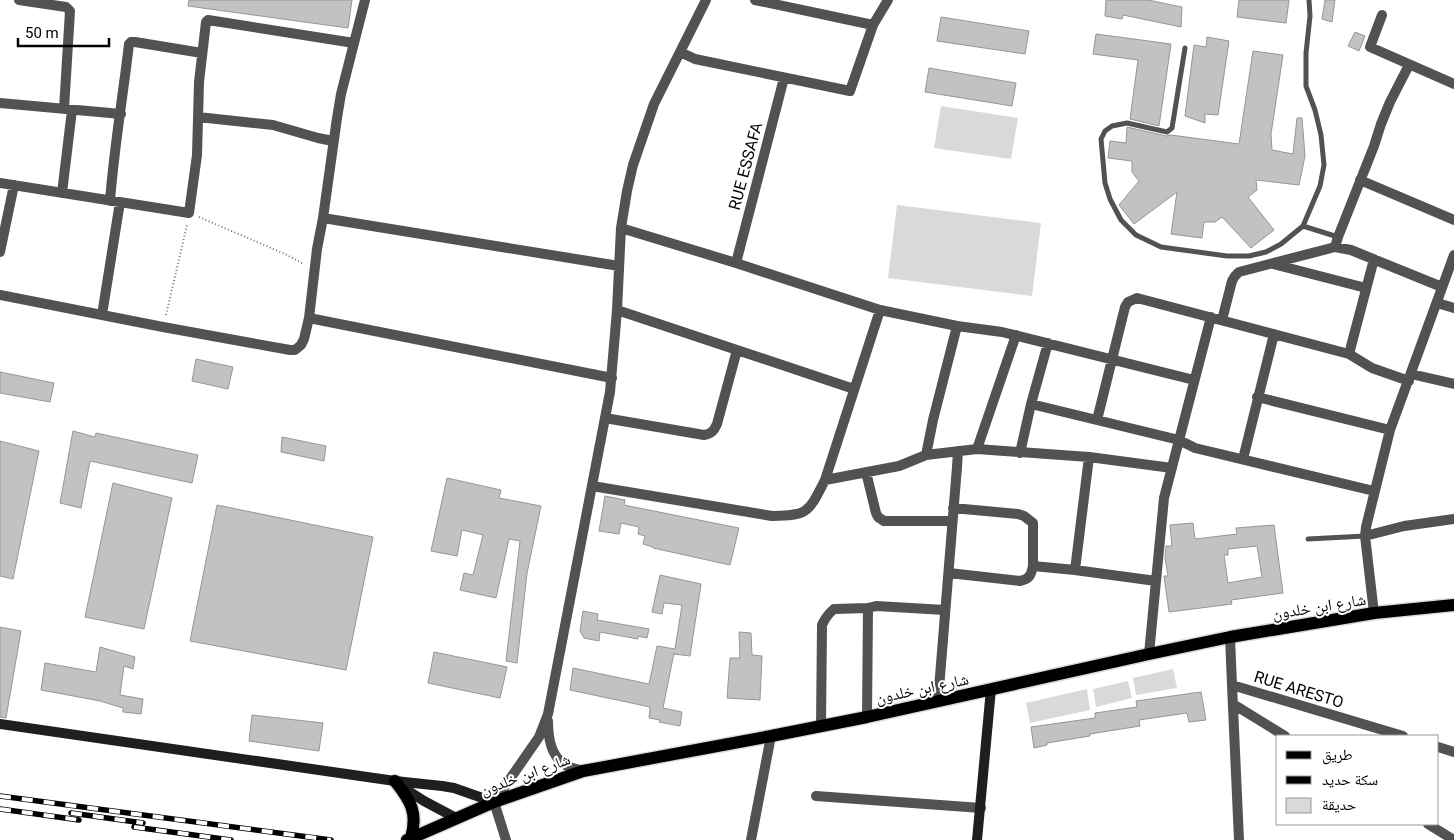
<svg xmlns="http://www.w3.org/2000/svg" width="1454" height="840" viewBox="0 0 1454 840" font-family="Roboto,'Noto Naskh Arabic',sans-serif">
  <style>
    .green { fill: #d9d9d9 }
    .building { fill: #c2c2c2; stroke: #969696; fill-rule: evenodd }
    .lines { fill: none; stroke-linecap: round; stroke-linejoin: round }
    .primary-casing { stroke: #dbdbdb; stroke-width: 15 }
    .path { stroke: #747474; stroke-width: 2; stroke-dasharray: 1 2.5; stroke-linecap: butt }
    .lane { stroke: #525252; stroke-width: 5 }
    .street { stroke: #525252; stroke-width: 10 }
    .secondary { stroke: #1f1f1f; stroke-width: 10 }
    .primary { stroke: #000; stroke-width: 12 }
    .rail-casing { stroke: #000; stroke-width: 5.5 }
    .rail { stroke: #fff; stroke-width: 4; stroke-dasharray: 11; stroke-linecap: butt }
    .labels { text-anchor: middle; stroke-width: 4; stroke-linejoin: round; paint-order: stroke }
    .street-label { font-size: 16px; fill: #000; stroke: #fff }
  </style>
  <rect width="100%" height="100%" fill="#fff"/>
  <path class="green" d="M 941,106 L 1018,118 L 1011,159 L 934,148 Z
    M 897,205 L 1041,223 L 1032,296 L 888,278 Z
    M 1173,669 L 1177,688 L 1136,695 L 1133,678 Z
    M 1128,681 L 1132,698 L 1096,707 L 1093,689 Z
    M 1087,689 L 1090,710 L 1030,723 L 1026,703 Z"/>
  <path class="building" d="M 189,0 L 352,0 L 348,28 L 188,6 Z
    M 1106,0 L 1148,0 L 1182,7 L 1181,27 L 1123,15 L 1122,19 L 1105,16 Z
    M 1239,0 L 1289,0 L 1286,23 L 1237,17 Z
    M 1325,0 L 1335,0 L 1332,22 L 1322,19 Z
    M 941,17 L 1029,31 L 1025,54 L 937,41 Z
    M 1355,32 L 1365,36 L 1359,51 L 1348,46 Z
    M 1096,34 L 1171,44 L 1159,126 L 1130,119 L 1138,60 L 1093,54 Z
    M 1207,37 L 1229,41 L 1218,115 L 1205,114 L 1205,123 L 1185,116 L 1194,45 L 1206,47 Z
    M 1253,51 L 1283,55 L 1271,134 L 1272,150 L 1293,154 L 1297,118 L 1302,118 L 1305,156 L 1299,185 L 1256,180 L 1257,190 L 1248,197 L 1274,230 L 1251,248 L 1222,217 L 1215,222 L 1204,222 L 1202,238 L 1171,234 L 1177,192 L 1134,224 L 1119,205 L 1139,181 L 1132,172 L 1132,161 L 1108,158 L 1110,141 L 1126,143 L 1127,127 L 1166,136 L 1171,135 L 1239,144 Z
    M 929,68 L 1016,83 L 1012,106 L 925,92 Z
    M 196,359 L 233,367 L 228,389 L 192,381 Z
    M 0,372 L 54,383 L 50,402 L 0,393 Z
    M 73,431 L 95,437 L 96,433 L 198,455 L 192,483 L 90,461 L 81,508 L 60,503 Z
    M 282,437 L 326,446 L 324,461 L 281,452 Z
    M 0,441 L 39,451 L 13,579 L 0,576 Z
    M 447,478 L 501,490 L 499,498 L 541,506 L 527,573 L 517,663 L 506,661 L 520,541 L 509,539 L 496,598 L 460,590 L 464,573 L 473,575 L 483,535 L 462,530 L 457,556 L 431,551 Z
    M 113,483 L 172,498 L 144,629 L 85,617 Z
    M 605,496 L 625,500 L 624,505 L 739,528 L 730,565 L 653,548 L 653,547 L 643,544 L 645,536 L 638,534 L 639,527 L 621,523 L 619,534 L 599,531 Z
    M 217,505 L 373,537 L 346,670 L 190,641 Z
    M 1193,523 L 1195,539 L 1237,534 L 1236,528 L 1274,525 L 1283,593 L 1231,600 L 1232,604 L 1169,612 L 1164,576 L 1168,576 L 1165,558 L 1166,546 L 1172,546 L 1170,525 ZM 1257,546 L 1262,577 L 1228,583 L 1224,555 L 1228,555 L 1228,549 Z
    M 660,575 L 701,584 L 690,656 L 674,654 L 674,653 L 663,708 L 682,712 L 680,726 L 659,722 L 660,720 L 649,718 L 650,707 L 570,690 L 573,668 L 649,684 L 657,646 L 675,649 L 682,605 L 664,603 L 662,614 L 652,612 Z
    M 583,611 L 598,614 L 597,620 L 649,629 L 647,638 L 638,636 L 638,639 L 600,632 L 599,641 L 584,638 L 580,631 Z
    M 0,627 L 21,631 L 6,718 L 0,717 Z
    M 739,632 L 751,633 L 752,655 L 762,656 L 760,700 L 727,698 L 730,658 L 740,658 Z
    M 100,647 L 135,657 L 133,669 L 124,666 L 120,695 L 143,699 L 141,714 L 123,712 L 123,708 L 100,701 L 41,690 L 45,663 L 96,672 Z
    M 434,652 L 507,667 L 500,698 L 428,683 Z
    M 1201,692 L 1206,720 L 1189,722 L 1187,713 L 1139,720 L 1140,726 L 1090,734 L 1090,736 L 1047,743 L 1047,745 L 1034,748 L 1031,727 L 1095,718 L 1095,713 L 1137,707 L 1136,701 Z
    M 252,715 L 323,723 L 319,751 L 249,741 Z"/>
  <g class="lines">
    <g class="primary-casing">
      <path id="primary" d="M 395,781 C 411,801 418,813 411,838
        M 407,840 L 494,802 L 583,771 L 771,736 L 867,717 L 1149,654 L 1230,637 L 1374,613 L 1454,605"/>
    </g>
    <path class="path" d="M 199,217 L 285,254 L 304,264
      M 166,315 L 187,225"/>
    <path class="lane" d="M 1185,48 L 1172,128 L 1167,132 L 1127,123 L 1112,126 L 1105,131 L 1101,139 L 1105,183 L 1110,199 L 1121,220 L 1136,235 L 1161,247 L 1227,256 L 1249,256 L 1266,252 L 1281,244 L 1303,226 L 1320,186 L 1324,165 L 1321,135 L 1315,110 L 1306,86 L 1306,53 L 1310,16 L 1309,0
      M 1303,226 L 1338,237
      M 1308,539 L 1365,536"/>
    <path class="street" d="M 19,0 L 66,7 L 70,11 L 64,109
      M 755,0 L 873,25
      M 1382,15 L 1370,47 L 1454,84
      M 680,52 L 695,59 L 850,91 L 873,25 L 888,0
      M 0,103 L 121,114
      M 198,117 L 273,125 L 318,138 L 333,141
      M 1360,180 L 1454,220
      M 0,183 L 189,213 L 197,155 L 199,82 L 206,22 L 208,20 L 354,43
      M 62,193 L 72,110
      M 110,201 C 114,148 123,96 129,44 L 131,42 L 135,42 L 202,53
      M 323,218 L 619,266
      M 621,228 L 736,263 L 880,310 L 957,326
      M 1335,247 L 1338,237 L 1374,146 L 1381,124 L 1390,102 L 1409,65
      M 0,252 L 14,185
      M 736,263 L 784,78
      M 1273,264 L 1366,288
      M 0,295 L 163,327 L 290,350 L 295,350 L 301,345 L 304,339 L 309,318 L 317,249 L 323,218 L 337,118 L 341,94 L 365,0
      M 1437,303 L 1454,308
      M 617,310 L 854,389
      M 102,315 L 120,202
      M 309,318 L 612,378
      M 1222,320 L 1232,281 L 1235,276 L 1239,272 L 1335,247 L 1351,250 L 1442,287
      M 1349,354 L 1374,259
      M 1411,374 L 1454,384
      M 1257,397 L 1390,430
      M 1031,404 L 1179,440 L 1195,448 L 1374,491
      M 605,418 L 704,435 C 711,434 714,431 717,424 L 737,350
      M 1097,420 L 1125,307 L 1128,302 L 1137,298 L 1349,354 L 1372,368 L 1409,381
      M 977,449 L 1016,335
      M 1020,453 L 1031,404 L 1048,343
      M 926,455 L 933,420 L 957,326 L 1002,332 L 1194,380
      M 1243,459 L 1274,334
      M 866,472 L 876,513 L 878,517 L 884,521 L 952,521
      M 825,480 L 899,466 L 926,455 L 977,449 L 1089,457 L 1172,468
      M 592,486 L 772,516 C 809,516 809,511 825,480 L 880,310
      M 953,508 L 1018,514 L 1024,516 L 1033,523 L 1033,566
      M 1365,536 L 1404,526 L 1454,519
      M 1075,570 L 1089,457
      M 949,573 L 1020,581 C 1029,579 1031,576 1033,566 L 1075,570 L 1156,581
      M 1374,613 L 1365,536 L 1366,527 L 1390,430 L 1454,255
      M 1230,637 L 1232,685 L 1403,736
      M 1149,654 L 1164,498 L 1211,317
      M 1232,685 L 1239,840
      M 938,701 L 957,467 L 958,451
      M 1233,704 L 1285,736
      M 867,717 L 868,608 L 876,606 L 945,610
      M 548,721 C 548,736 550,755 564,764 C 569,768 577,769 583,771
      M 821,726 L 822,625 C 825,618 828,614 834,609 L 868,608
      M 1438,747 L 1454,752
      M 816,796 L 981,808
      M 1428,824 L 1454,840
      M 506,840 L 494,802 L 539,737 L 548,714 L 610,392 L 617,310 L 621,228 L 627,191 L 633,165 L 654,104 L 706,0
      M 751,840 L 771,736"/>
    <path class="secondary" d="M 0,724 L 395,781 L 442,786 L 454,788 L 494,802
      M 399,785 L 424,801 L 456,818
      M 977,840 L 991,689"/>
    <use href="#primary" class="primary"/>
    <g class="rail-casing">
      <path id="rail" d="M 0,796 L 331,840
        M 0,809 L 79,820
        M 71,813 L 143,823
        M 134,827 L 231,840"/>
    </g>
    <use href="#rail" class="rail"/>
  </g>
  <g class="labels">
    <g class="street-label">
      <text transform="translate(745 166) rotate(-75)" y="6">RUE ESSAFA</text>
      <text transform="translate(1319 606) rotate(-9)" y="6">شارع ابن خلدون</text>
      <text transform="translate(922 688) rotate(-12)" y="6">شارع ابن خلدون</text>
      <text transform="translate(1299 689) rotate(17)" y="6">RUE ARESTO</text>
      <text transform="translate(525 774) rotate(-20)" y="6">شارع ابن خلدون</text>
    </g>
  </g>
  <rect x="1276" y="735" width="162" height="90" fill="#ffffff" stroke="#999999"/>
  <rect x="1286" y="751" width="25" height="8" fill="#000000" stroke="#999999"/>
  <text x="1322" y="760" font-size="15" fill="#000000">طريق</text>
  <rect x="1286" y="776" width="25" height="8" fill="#000000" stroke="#999999"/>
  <text x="1322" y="785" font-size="15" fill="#000000">سكة حديد</text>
  <rect x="1286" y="798" width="25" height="15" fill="#d9d9d9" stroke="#999999"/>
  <text x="1322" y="810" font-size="15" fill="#000000">حديقة</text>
  <path d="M18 38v8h91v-8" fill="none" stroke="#000000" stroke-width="2.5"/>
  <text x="25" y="38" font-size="15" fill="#000000" stroke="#ffffff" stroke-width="4" paint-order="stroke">50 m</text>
</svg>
